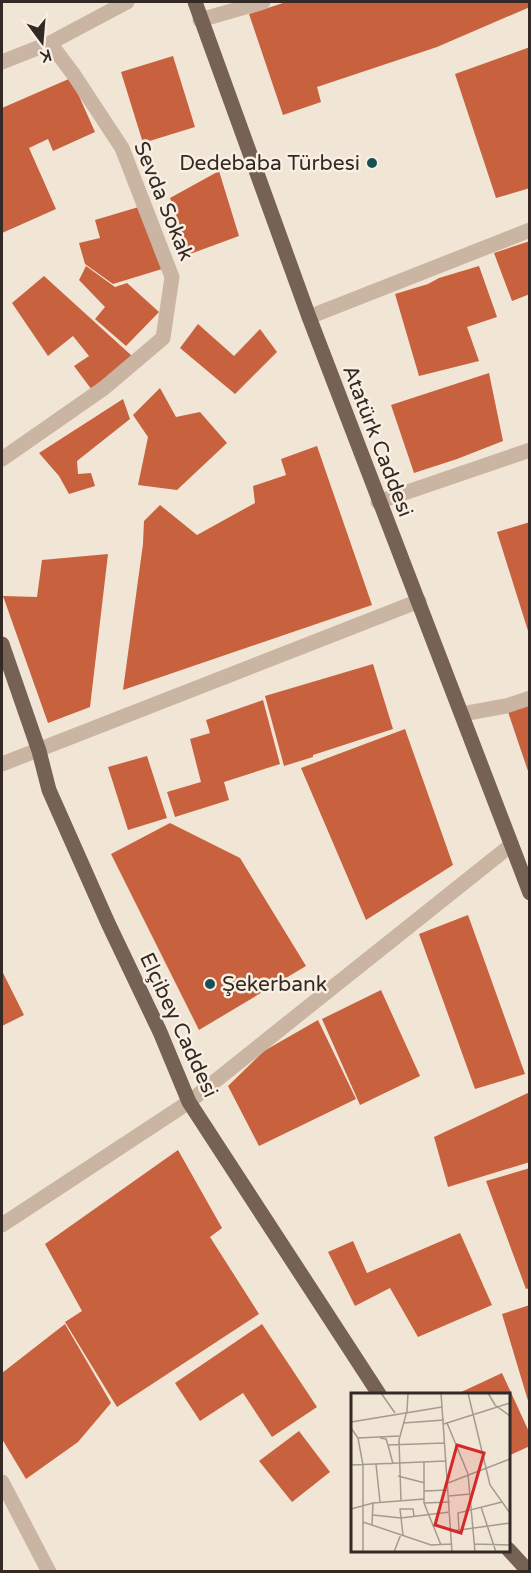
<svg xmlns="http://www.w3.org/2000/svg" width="531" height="1573" viewBox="0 0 531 1573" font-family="'Varela Round',sans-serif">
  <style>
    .building { fill: #c8613d }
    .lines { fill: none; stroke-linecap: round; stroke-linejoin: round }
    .minor { stroke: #c9b5a2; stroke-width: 15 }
    .major { stroke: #766155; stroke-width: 15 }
    .poi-dot { fill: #1a5055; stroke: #f9efe2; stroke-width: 2 }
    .labels { text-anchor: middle; stroke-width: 5; stroke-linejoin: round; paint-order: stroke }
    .poi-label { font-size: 21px; fill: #332a25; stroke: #f9efe2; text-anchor: end }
    .street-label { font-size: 21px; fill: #332a25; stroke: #f9efe2 }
    .inset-road { fill: none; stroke: #a59a8f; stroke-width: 1.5 }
    .view { fill: #d62828; fill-opacity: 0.15; stroke: #d62828; stroke-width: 3 }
    .inset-edge { fill: none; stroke: #332a25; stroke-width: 3 }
  </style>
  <rect width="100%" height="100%" fill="#f1e5d6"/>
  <path class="building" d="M 286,2 L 528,2 L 530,7 L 437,47 L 317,87 L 321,102 L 283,115 L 249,14 Z
    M 530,47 L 530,188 L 496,198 L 455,74 Z
    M 173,56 L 195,127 L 143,143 L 121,72 Z
    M 71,78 L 95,132 L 53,151 L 48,139 L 29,148 L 56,209 L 2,233 L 2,108 Z
    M 219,171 L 239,236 L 190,254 L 170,198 Z
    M 142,206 L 162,269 L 113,284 L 85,264 L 79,243 L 100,238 L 95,220 Z
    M 530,241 L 530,294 L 512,301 L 494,253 Z
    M 86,266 L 115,287 L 127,283 L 159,312 L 126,346 L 95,319 L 105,307 L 79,280 Z
    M 479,266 L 497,317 L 467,327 L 479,361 L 419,376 L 395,294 L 428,284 L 439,278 Z
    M 44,276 L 132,356 L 92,390 L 74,366 L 89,356 L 73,336 L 48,356 L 12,303 Z
    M 198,324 L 234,356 L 260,329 L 277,352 L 235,394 L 180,348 Z
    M 489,373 L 503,441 L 457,459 L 414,473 L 391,405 Z
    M 160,388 L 176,417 L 200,412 L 227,443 L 177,490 L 138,485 L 148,437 L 133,415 Z
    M 123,399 L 130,419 L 77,461 L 78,474 L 91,473 L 95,486 L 69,494 L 59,476 L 39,453 Z
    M 317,446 L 372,605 L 123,690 L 143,544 L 144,521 L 160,505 L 197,535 L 255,503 L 253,486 L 286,475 L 281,459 Z
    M 530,522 L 530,634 L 529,634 L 497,532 Z
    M 108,554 L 90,707 L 48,723 L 3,596 L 37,597 L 42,560 Z
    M 373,664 L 393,729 L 313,755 L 313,757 L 284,766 L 265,696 Z
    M 530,698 L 530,774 L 529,774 L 506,706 Z
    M 263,700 L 280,764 L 224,782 L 229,800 L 175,817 L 167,792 L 201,782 L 190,739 L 210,733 L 206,720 Z
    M 405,729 L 453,865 L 366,920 L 301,768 Z
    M 147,756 L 167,818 L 128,830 L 108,767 Z
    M 170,823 L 240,858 L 306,966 L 199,1030 L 111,854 Z
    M 468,915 L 525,1074 L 475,1089 L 419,934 Z
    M 2,971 L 24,1015 L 2,1026 Z
    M 381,990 L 420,1076 L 360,1105 L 322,1019 Z
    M 318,1020 L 356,1099 L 259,1146 L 228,1086 L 264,1051 Z
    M 530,1092 L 530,1162 L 448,1187 L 434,1137 Z
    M 178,1150 L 222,1228 L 210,1237 L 259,1314 L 117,1407 L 65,1322 L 82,1311 L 45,1244 Z
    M 530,1168 L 530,1288 L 526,1289 L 486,1181 Z
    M 460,1233 L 492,1305 L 418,1337 L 390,1288 L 355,1306 L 328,1252 L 353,1241 L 367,1273 Z
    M 530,1305 L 530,1404 L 529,1404 L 502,1314 Z
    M 65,1324 L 111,1403 L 78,1442 L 26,1479 L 2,1439 L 2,1373 Z
    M 262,1324 L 317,1407 L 272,1437 L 243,1393 L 200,1421 L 175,1383 Z
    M 502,1373 L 530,1434 L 530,1446 L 508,1456 L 508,1394 L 457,1394 Z
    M 299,1431 L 330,1472 L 292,1502 L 259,1461 Z"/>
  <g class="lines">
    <path class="minor" d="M 200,20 L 263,2
      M 2,62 L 50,43 L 127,2
      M 309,317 L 530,230
      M 2,459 L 104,388 L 163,338 L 172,277 L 122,148 L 74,75 L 50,43
      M 378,502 L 530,450
      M 462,714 L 506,706 L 530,698
      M 2,764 L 419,601
      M 2,1225 L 189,1102 L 511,845
      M 2,1482 L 49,1572"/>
    <path class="major" d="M 195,2 L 309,317 L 530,893
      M 2,644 L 39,751 L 49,790 L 108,923 L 160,1032 L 189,1102 L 379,1394
      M 508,1549 L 529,1572"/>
  </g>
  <g class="poi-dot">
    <circle cx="372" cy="163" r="6"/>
    <circle cx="210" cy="984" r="6"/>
  </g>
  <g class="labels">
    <g class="poi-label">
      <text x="360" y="170">Dedebaba Türbesi</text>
      <text x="222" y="991" text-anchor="start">Şekerbank</text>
    </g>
    <g class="street-label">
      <text transform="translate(164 201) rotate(68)" y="7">Sevda Sokak</text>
      <text transform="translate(378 441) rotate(69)" y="7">Atatürk Caddesi</text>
      <text transform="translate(179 1025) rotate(65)" y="7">Elçibey Caddesi</text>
    </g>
  </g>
  <g transform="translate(351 1393)">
    <rect width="159" height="159" fill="#f1e5d6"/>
    <path class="inset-road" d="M 30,0 L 44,20M 90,0 L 101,159M 117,0 L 139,92 L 159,120M 137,0 L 144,12 L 159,23M 0,29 L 91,14M 52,30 L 93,27M 96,30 L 159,10M 93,31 L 96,30 L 117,81 L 124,159M 0,35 L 7,45 L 12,72 L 12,159M 7,45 L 48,43M 29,45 L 35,46 L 37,52 L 94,50M 37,52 L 42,71M 73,69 L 73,110 L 90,152M 25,71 L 29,109M 0,72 L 95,68M 47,83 L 74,90M 97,90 L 159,66M 73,98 L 97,97M 98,103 L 119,101M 50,108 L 48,47 L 56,18 L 57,0M 73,110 L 99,109M 130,114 L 145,159M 0,116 L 22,110 L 73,106M 22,122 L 50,125 L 99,119M 12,129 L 80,152 L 100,151M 21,132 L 22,110M 108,137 L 107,120 L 151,109M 101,138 L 159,130M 52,142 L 49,116 L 62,116 L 63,123M 123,151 L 159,152M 43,159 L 50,141"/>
    <path class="view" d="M 106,52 L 133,60 L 110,140 L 84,132 Z"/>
    <rect width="159" height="159" class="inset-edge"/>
  </g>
  <rect width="531" height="1573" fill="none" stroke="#332a25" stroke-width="6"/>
  <g transform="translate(42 42) rotate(164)" stroke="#f9efe2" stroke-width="4.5" paint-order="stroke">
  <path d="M0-4.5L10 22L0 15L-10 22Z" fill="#332a25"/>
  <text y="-9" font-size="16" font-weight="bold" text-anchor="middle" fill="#332a25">K</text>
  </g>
</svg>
